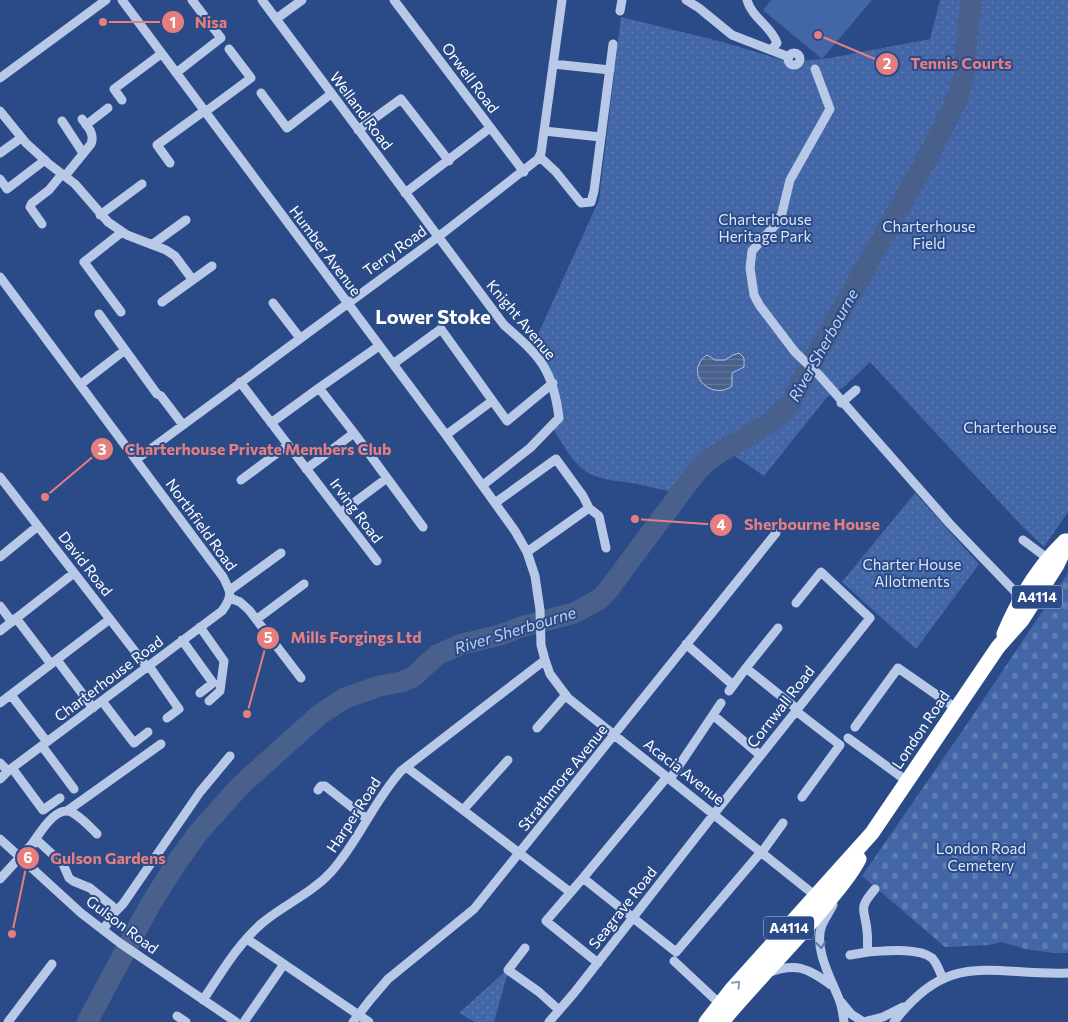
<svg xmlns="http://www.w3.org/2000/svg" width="1068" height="1022" viewBox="0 0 1068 1022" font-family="Commissioner,sans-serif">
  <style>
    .green { fill: url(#green-dots) }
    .cemetery { fill: url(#cemetery-stones) }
    .pitch { fill: #4366a6 }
    .water { fill: url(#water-rules); stroke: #adc3e8 }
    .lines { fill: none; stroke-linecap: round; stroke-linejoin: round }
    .river { stroke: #4a608c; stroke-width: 21 }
    .minor { stroke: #b8c9e8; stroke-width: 9 }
    .highway { stroke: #fff; stroke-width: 15 }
    .oneway { stroke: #5c77aa }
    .oneway2 { stroke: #8a9cbe }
    .labels { text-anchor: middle; stroke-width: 4; stroke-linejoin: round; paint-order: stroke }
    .shield { fill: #2b4b88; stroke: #bfc9db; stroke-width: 1 }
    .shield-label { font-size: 14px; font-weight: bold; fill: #fff }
    .street-label { font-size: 15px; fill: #fff; stroke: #2b4b88 }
    .park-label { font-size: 15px; fill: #dbe5f7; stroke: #2b4b88 }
    .water-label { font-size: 16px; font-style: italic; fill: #c3d3ef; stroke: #2b4b88 }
    .district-label { font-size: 20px; font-weight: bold; fill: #fff; stroke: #2b4b88 }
    .leader { fill: none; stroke: #e67e7e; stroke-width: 2 }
    .callout-dot { fill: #e67e7e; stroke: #2b4b88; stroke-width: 2 }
    .mark-label { font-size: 15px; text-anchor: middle; font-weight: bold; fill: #fff }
    .callout-label { font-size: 16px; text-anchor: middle; font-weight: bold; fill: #e67e7e; stroke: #2b4b88; stroke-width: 4; stroke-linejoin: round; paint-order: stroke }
  </style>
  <defs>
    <pattern id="green-dots" width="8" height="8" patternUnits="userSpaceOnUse" patternTransform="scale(1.25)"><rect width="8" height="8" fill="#4366a6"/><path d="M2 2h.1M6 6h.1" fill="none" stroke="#5f7db3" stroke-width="1.8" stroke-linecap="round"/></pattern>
    <pattern id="cemetery-stones" width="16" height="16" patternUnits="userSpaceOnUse" patternTransform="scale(1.25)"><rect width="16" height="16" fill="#4366a6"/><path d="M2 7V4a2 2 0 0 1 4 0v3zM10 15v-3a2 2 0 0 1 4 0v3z" fill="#5f7db3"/></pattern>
    <pattern id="water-rules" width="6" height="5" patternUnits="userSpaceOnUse" patternTransform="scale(1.25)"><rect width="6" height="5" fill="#4a608c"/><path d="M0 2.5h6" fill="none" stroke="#65789d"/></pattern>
  </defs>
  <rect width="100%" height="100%" fill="#2b4b88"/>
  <path class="green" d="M 940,0 L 1068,0 L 1068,512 L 1044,547 L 1021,525 L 870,362 L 844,387 L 827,397 L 764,476 L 726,450 L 690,496 C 672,492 655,488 637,484 C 623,481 606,481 592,475 C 574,466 563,445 553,428 L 559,418 L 534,343 L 599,200 L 621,17 L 723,42 L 789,62 L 830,58 L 930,39 Z
    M 915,493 L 979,564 L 916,649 L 842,582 Z
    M 509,968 L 494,1022 L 475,1022 L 459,1013 Z"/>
  <path class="cemetery" d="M 1068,573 L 1068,953 L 1054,953 L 1025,949 L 1002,942 L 989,945 L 945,947 L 862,876 L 967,724 Z"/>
  <path class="pitch" d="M 771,0 L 872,0 L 822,59 L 763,10 Z"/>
  <path class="water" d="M 739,353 L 744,358 L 744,367 L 732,373 L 732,386 C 715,399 691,381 699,364 C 700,361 704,357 707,355 L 715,360 L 725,360 L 733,355 Z"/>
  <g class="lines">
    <path class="river" d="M 87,1022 L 150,905 L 177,862 L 198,833 L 240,786 L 319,715 L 345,698 L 379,686 L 401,682 L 413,677 L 437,655 L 459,645 L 500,635 L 521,627 L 574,613 L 600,599 L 609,589 C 630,561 650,533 671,506 C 682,491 696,470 710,459 C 744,434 785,426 801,382 L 928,157 L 957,99 L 964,77 L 968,23 L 972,0"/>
    <path class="minor" d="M 122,0 L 446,435 L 515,531 L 527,552 L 535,576 L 540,610 L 541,645 L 545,660 L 550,674 L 568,698 L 817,897
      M 262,0 L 504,325 C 540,356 553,369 559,418 L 530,448 L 483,485
      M 394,0 L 524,172
      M 686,0 L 699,8 L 732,35 L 789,57
      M 747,0 C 752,18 771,26 777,43 L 772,49
      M 620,11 L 622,0
      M 276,19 L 302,0
      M788 59a6 6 0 1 1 12 0a6 6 0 1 1-12 0Z
      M 553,64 L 610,70
      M 815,69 L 830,109 L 790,180 L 782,213 L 778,222 L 752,251 L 750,268 L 754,295 L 760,306 L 795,352 L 820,376 L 950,524 L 1021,598
      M 176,73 L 221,38 L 192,0
      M 0,78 L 106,0
      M 261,93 L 287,128 L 331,94
      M 122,100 L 114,89 L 161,54
      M 0,111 L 26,143 L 49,164 L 75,184 L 108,222 L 127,235 L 166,250 L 175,256 L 192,279
      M 205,112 L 251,78 L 229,49
      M 62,121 L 83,153
      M 86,125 L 108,108
      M 358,130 L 401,99 L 449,161
      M 544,131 L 601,137
      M 0,153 L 21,138
      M 540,157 L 556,172 L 581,203 L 591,202 L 594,191 L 613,44
      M 170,163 L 157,145 L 204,111
      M 65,176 L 91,144 C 95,134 88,127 82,119
      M 0,179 L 7,189 L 45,160
      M 405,193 L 490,128
      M 100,215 L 142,184
      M 42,224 L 30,207 L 32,203 L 49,190 L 62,174
      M 153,244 L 186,220
      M 0,277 L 223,577 C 231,592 233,596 222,611 L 8,771 L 0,779
      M 162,302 L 212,266
      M 273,303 L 300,338
      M 121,312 L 84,262 L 122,232
      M 99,314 L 157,394 L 161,396 L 183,425
      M 393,364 L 441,329 L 507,421 L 553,383
      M 240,382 L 377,561
      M 81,384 L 125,350
      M 841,403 L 856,390
      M 271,423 L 319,388
      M 354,433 L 319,388 L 379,346
      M 446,435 L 492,401
      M 137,459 L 438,237 L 538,159 L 541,153 L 562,0
      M 306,469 L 354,433 L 387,478
      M 0,477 L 147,667
      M 241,480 L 288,445
      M 495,503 L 556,459 L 583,496 L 589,508
      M 340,513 L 387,478 L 423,527
      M 1023,540 L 1047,558
      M 527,552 L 589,508 L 599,516 L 606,548
      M 0,557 L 38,526
      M 230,590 L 281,553
      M 230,598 L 240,602 L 249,610 L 301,678
      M 0,606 L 12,622
      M 16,618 L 51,664
      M 257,619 L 304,584
      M 200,627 L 224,661 L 220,691 L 209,701
      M 0,631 L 74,573
      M 182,640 L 213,683 L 200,693
      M 686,644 L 733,685
      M 57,660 L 93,708
      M 149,666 L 179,709 L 167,718
      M 746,668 L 778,628
      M 729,691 L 746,668 L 797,709
      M 11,695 L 47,742
      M 102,701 L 134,743 L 148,732
      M 0,703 L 110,619
      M 796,711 L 840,745 L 802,797
      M 713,715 L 760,755
      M 855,727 L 898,668 L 957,709
      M 537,728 L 566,695
      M 848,738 L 907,781
      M 42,746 L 74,789
      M 508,760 L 463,810 L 570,892
      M 0,763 L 8,771
      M 406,767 L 463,810
      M 12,768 L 43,810 L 60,798
      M 667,777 L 583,878 L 676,952 L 761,852
      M 670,779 L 721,703
      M 318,790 L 321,786 L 325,786 L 367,819
      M 67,811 L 161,744
      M 0,839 L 81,913 L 120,943 L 236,1022
      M 32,844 C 40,833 57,803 73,813 C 82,818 90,827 97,834
      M 762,852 L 783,823
      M 583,878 L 546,921 L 598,963
      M 0,879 L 32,844 L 39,842 L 63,864 L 69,878 L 73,881 L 90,888 L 112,906 L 115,912 L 103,930
      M 875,889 C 857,910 865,908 867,931 C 868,937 867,945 868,952 C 884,951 919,947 932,958 C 937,963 940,972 943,979
      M 833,905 C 830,911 825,918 822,925 C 813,947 831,979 839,999 C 842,1006 843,1014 844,1022
      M 115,912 L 123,904 L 200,792 L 230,756
      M 247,939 L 369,1022
      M 525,948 L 508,970 L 539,992 L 559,1010
      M 850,955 L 868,952
      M 674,961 L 720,1004
      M 767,973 C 797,962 807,968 831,985
      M 203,1000 C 220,975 237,945 261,924 C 283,905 311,894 331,872 C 359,841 373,802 401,771 L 545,660
      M 841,1002 L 851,1014 L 862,1021
      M 177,1016 L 186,1022
      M 867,1021 L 883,1017 L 903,1007
      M 8,1022 L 52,964
      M 244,1022 L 284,964
      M 353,1022 L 370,1000 L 388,979 L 474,909 L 776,533
      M 549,1022 L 574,993 L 714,814 L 870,618 L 821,572 L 796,603
      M 894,1022 C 950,948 991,976 1068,973"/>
    <path class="highway" d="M 1004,634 C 1019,598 1037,568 1065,541
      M 706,1022 L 731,990 L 872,833 L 998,647 L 1022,620 L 1057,565 L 1068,541
      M 722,1022 C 757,979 798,941 832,897 C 842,885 852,873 859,859"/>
  </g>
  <defs><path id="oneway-chevron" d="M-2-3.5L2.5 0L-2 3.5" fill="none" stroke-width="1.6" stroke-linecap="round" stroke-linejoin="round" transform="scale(1.25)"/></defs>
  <use class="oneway" href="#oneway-chevron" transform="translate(821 945) rotate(83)"/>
  <use class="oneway2" href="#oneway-chevron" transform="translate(737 984) rotate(-47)"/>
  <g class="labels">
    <g class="shield">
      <rect x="1012" y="585.5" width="50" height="23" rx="4"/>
      <rect x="764" y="916.5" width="50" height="23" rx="4"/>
    </g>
    <g class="shield-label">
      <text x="1037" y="602">A4114</text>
      <text x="789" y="933">A4114</text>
    </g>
    <g class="street-label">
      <text transform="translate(470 78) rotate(53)" y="5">Orwell Road</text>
      <text transform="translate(361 111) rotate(53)" y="5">Welland Road</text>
      <text transform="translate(325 251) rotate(53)" y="5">Humber Avenue</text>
      <text transform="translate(395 251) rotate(-36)" y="5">Terry Road</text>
      <text transform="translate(521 320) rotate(50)" y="5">Knight Avenue</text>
      <text transform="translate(356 511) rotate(53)" y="5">Irving Road</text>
      <text transform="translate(201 525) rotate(54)" y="5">Northfield Road</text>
      <text transform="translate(85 564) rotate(52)" y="5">David Road</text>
      <text transform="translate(109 679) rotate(-37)" y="5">Charterhouse Road</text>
      <text transform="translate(781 707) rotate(-52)" y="5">Cornwall Road</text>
      <text transform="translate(921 730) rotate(-56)" y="5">London Road</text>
      <text transform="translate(684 772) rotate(38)" y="5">Acacia Avenue</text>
      <text transform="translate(563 778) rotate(-51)" y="5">Strathmore Avenue</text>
      <text transform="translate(354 815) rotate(-57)" y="5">Harper Road</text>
      <text transform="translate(623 908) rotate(-52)" y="5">Seagrave Road</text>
      <text transform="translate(122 925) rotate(37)" y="5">Gulson Road</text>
    </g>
    <g class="park-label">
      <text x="765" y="225">Charterhouse<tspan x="765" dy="17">Heritage Park</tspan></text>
      <text x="929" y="232">Charterhouse<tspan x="929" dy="17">Field</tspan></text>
      <text x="1010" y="433">Charterhouse</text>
      <text x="912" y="570">Charter House<tspan x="912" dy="17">Allotments</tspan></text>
      <text x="981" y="854">London Road<tspan x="981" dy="17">Cemetery</tspan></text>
    </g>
    <g class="water-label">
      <text transform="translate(823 345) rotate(-61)" y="6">River Sherbourne</text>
      <text transform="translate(515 630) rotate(-17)" y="6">River Sherbourne</text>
    </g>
    <g class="district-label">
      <text x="433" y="324">Lower Stoke</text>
    </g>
  </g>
  <path class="leader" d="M103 22L173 22M818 35L887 64M45 497L102 449M635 519L721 525M247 714L268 638M12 934L28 858"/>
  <g class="callout-dot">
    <circle cx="103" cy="22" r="5"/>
    <circle cx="818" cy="35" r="5"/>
    <circle cx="45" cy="497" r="5"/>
    <circle cx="635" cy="519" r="5"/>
    <circle cx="247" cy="714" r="5"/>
    <circle cx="12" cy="934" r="5"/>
    <circle cx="173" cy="22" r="12"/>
    <circle cx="887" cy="64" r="12"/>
    <circle cx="102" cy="449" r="12"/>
    <circle cx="721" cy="525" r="12"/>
    <circle cx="268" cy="638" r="12"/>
    <circle cx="28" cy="858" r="12"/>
  </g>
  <g class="mark-label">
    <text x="173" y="28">1</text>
    <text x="887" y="69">2</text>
    <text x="102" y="455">3</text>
    <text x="721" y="530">4</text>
    <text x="268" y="643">5</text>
    <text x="28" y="863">6</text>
  </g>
  <g class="callout-label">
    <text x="211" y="28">Nisa</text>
    <text x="961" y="69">Tennis Courts</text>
    <text x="258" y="455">Charterhouse Private Members Club</text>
    <text x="812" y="530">Sherbourne House</text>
    <text x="356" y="643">Mills Forgings Ltd</text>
    <text x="108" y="864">Gulson Gardens</text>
  </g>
</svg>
